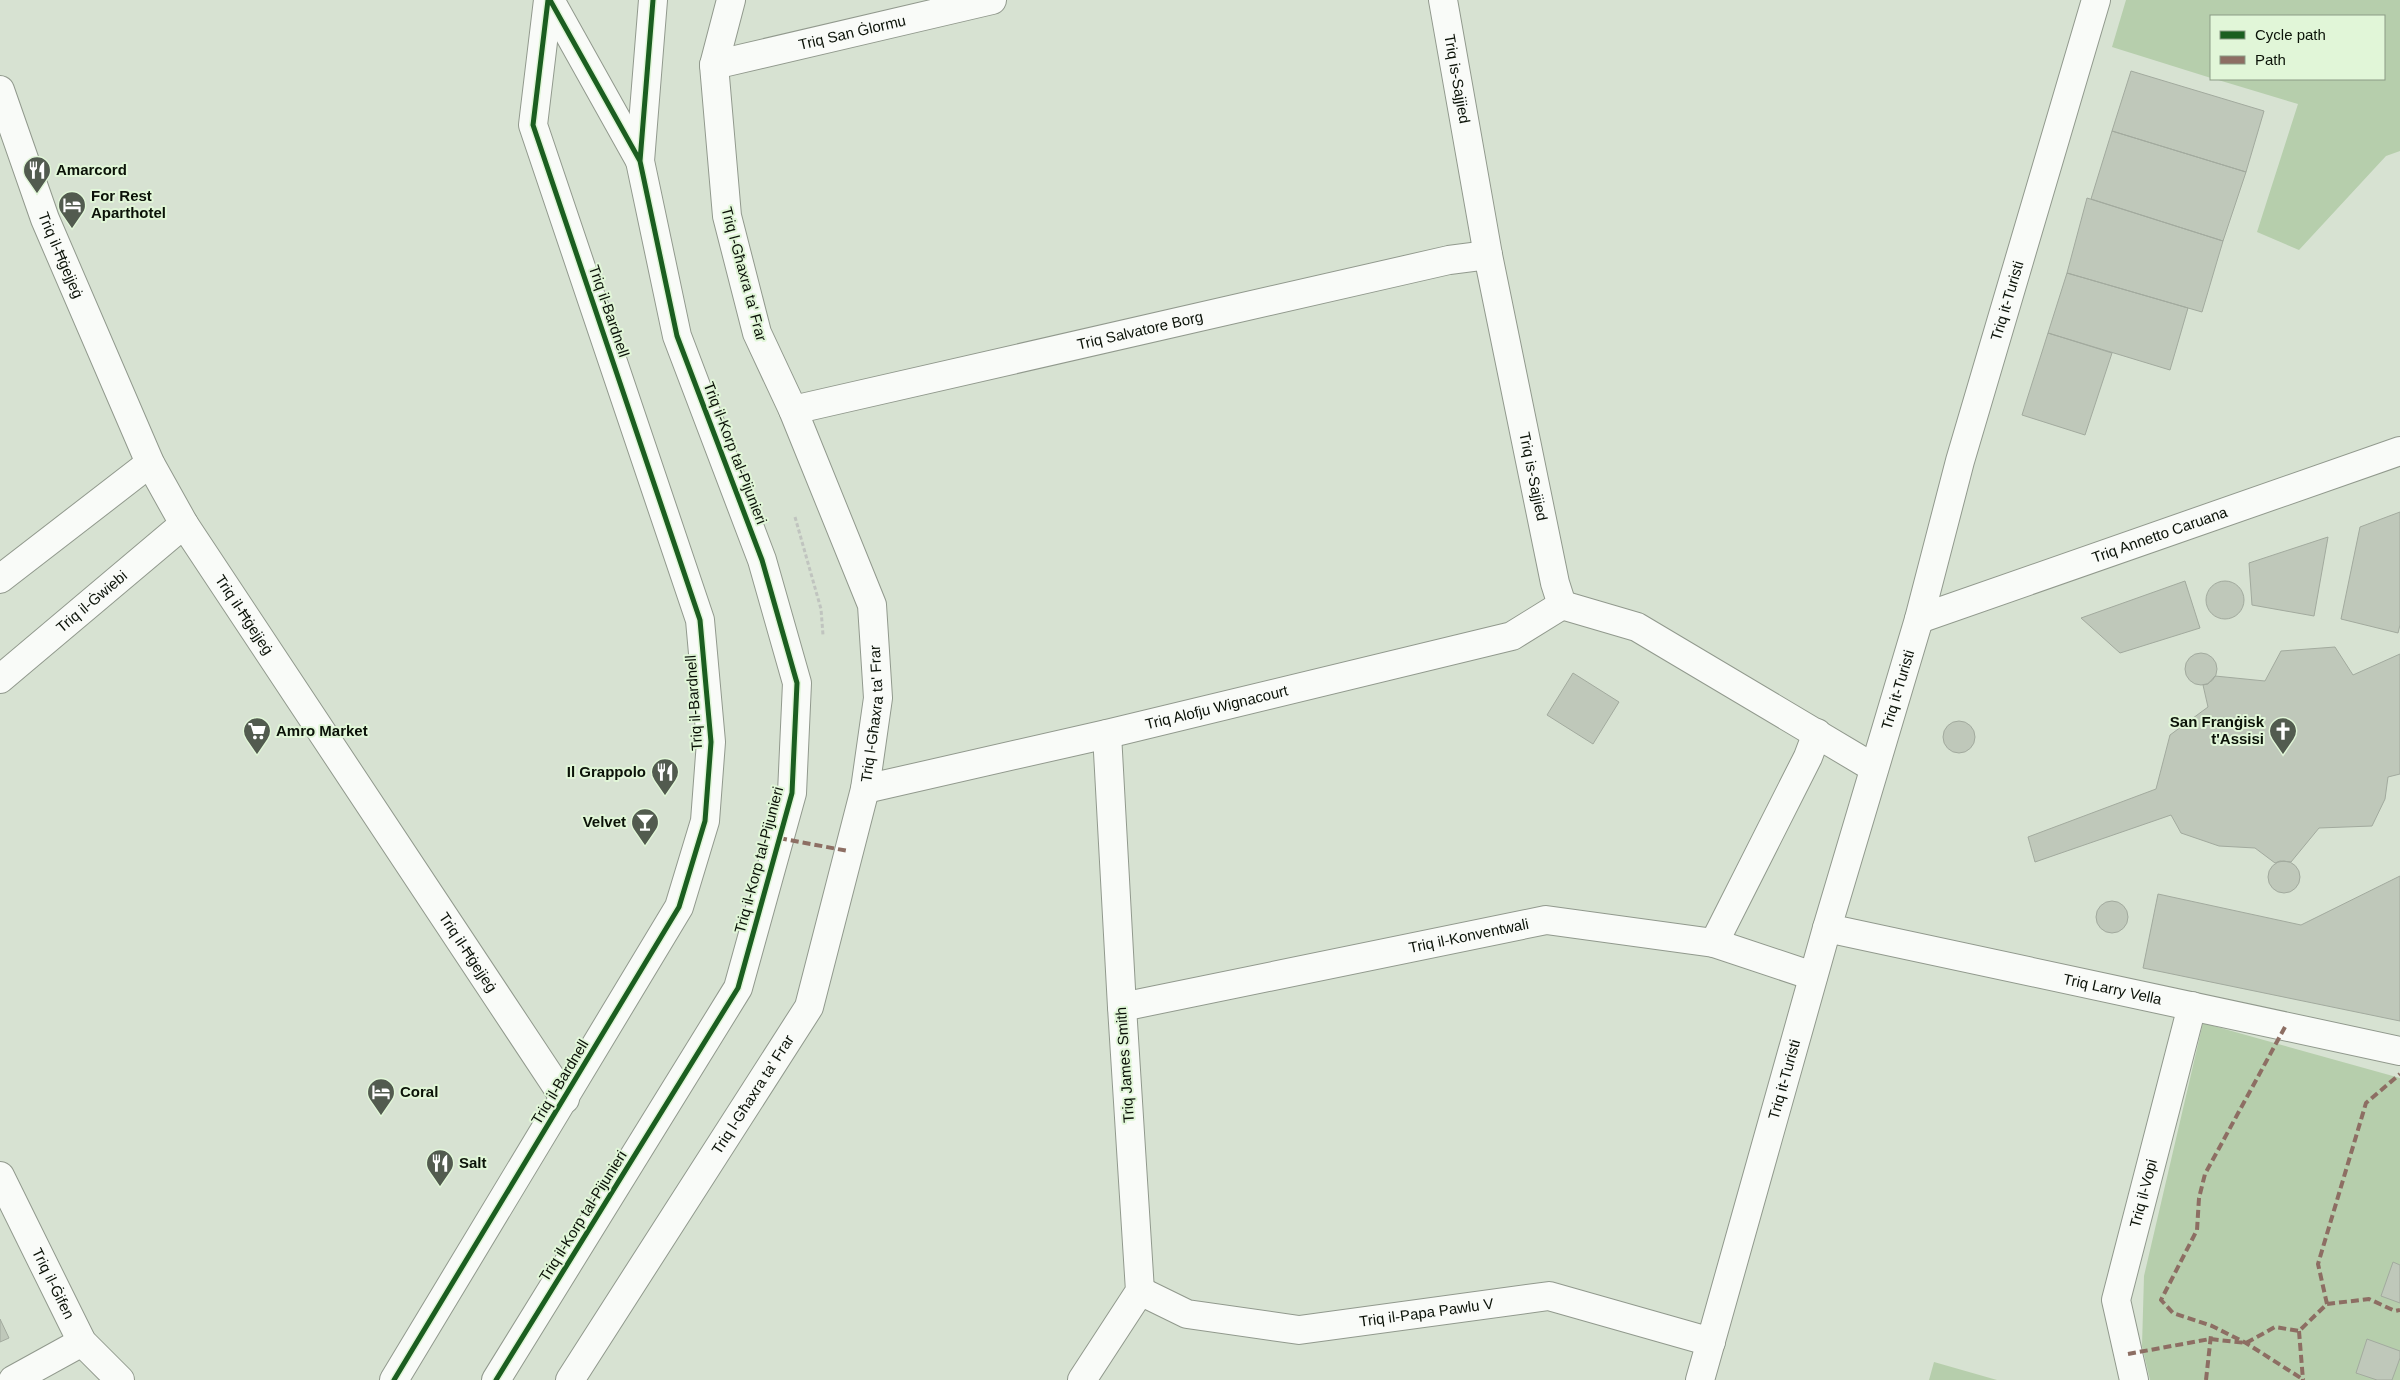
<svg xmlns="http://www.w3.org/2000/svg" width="2400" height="1380" viewBox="0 0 2400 1380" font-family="Helvetica,sans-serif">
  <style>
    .green { fill: #b6ceac }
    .building { fill: #bfc8ba; stroke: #a2aa9e }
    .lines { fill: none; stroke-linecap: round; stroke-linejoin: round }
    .street-casing { stroke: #91998d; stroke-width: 30 }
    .secondary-casing { stroke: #91998d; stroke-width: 30 }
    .path { stroke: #c0c4bf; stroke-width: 3; stroke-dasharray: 4 2.5; stroke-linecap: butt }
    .street { stroke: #f9fbf8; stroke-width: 28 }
    .secondary { stroke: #f9fbf8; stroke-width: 28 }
    .quiet { stroke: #8d6e63; stroke-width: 4; stroke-dasharray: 8 4; stroke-linecap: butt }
    .cycleway-casing { stroke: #e1f6d8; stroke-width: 8 }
    .cycleway { stroke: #1b5e20; stroke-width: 5 }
    .labels { text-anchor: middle; stroke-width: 4; stroke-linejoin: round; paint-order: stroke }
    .street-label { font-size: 15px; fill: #0b1208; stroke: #e1f6d8 }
    .poi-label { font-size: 15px; font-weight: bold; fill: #0b1208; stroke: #e1f6d8; text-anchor: start }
  </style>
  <rect width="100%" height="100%" fill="#d7e2d2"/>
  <path class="green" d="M 2126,0 L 2400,0 L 2400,151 L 2386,156 L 2299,250 L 2257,232 L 2298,104 L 2215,79 L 2384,79 L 2384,16 L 2211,16 L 2211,78 L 2112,47 Z
    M 2203,1023 L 2400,1078 L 2400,1380 L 2150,1380 L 2142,1346 L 2144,1276 Z
    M 1934,1362 L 1997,1380 L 1929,1380 Z"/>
  <path class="building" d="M 2131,71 L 2264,111 L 2246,172 L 2112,131 Z
    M 2112,131 L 2246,172 L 2223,241 L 2091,199 Z
    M 2087,198 L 2223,241 L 2202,312 L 2067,273 Z
    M 2067,273 L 2188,308 L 2170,370 L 2048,333 Z
    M 2048,333 L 2112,353 L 2085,435 L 2022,415 Z
    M 2400,512 L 2400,625 L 2398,633 L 2341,619 L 2360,527 Z
    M 2328,537 L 2314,616 L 2252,605 L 2249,563 Z
    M 2185,581 L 2200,628 L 2120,653 L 2081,618 Z
    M2206 600a19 19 0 1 1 38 0a19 19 0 1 1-38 0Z
    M 2335,647 L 2353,675 L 2400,654 L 2400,774 L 2388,777 L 2385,799 L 2372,826 L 2319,828 L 2291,862 L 2280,861 L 2275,863 L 2255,848 L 2219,846 L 2181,833 L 2171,815 L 2035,862 L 2028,837 L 2156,789 L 2170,735 L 2208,707 L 2203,685 L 2208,684 L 2215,676 L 2265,681 L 2281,651 Z
    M2185 669a16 16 0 1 1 32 0a16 16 0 1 1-32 0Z
    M 1573,673 L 1619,702 L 1593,744 L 1547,715 Z
    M1943 737a16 16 0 1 1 32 0a16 16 0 1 1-32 0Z
    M2268 877a16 16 0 1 1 32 0a16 16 0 1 1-32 0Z
    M 2400,876 L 2400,1021 L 2143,968 L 2158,894 L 2301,925 Z
    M2096 917a16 16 0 1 1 32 0a16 16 0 1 1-32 0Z
    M 2393,1262 L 2400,1265 L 2400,1303 L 2381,1296 Z
    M 0,1319 L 9,1338 L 0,1342 Z
    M 2367,1339 L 2400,1351 L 2400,1358 L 2392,1380 L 2377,1380 L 2356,1373 Z"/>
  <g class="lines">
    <g class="street-casing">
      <g id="street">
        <path d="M 550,0 L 640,161"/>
        <path id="s1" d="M 1443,0 L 1488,255 L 1555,583 L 1562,605"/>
        <path id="s2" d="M 714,65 L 992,0"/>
        <path id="s3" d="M 0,90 L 45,219 L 150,463 L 184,524 L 565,1099"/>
        <path id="s4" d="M 793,410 L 1449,260 L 1488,255"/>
        <path d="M 0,579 L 150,463"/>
        <path d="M 1562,605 L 1637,627 L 1874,768"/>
        <path id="s5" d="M 1919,619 L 2400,451"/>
        <path id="s6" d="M 0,679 L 184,524"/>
        <path id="s7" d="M 865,789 L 1107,734 L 1512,636 L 1562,605"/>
        <path id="s8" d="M 1827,928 L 2400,1051"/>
        <path d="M 1714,943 L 1808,757 L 1817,733"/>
        <path id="s9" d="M 1122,1007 L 1546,920 L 1714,943 L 1813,976"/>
        <path id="s10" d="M 0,1176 L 82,1342 L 120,1380"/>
        <path id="s11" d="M 1140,1291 L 1187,1314 L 1299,1330 L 1549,1296 L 1711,1342"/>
        <path d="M 13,1380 L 82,1342"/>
        <path d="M 394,1380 L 679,907 L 705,821 L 711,742 L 700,620 L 533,125 L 548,0"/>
        <path id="s12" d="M 570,1380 L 809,1007 L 865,789 L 878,698 L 872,605 L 793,410 L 757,333 L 727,216 L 714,65 L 731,0"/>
        <path d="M 1082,1380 L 1140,1291 L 1122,1007 L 1107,734"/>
        <path id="s13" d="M 1700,1380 L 1827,928 L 1919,619 L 1960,461 L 2096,0"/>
        <path id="s14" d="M 2134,1380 L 2116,1300 L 2192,1006"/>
      </g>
    </g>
    <g class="secondary-casing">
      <path id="secondary" d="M 496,1380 L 738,988 L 792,793 L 797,683 L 762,560 L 677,336 L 640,161 L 653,0"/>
    </g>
    <path class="path" d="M 795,517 L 821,609 L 823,635"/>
    <use href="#street" class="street"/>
    <use href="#secondary" class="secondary"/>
    <path class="quiet" d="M 779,838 L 848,851
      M 2285,1027 L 2205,1174 L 2199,1198 L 2197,1230 L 2161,1300 L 2173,1313 L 2212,1326 L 2246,1343 L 2304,1380
      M 2327,1304 L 2318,1264 L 2366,1103 L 2400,1074
      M 2299,1331 L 2303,1380
      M 2128,1354 L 2210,1339 L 2246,1343 L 2275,1327 L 2299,1331 L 2327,1304 L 2369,1299 L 2395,1311 L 2400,1310
      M 2206,1380 L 2211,1335"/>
    <g class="cycleway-casing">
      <path id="cycleway" d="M 550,0 L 640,161
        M 394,1380 L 679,907 L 705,821 L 711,742 L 700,620 L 533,125 L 548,0
        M 496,1380 L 738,988 L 792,793 L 797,683 L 762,560 L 677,336 L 640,161 L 653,0"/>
    </g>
    <use href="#cycleway" class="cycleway"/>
  </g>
  <defs>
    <g id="restaurant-pin" transform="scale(1.4375)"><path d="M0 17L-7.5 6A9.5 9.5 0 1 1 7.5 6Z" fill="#525b4f" stroke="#e1f6d8"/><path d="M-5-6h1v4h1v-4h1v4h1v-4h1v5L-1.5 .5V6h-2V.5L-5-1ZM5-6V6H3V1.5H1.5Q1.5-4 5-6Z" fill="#fff"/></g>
    <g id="hotel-pin" transform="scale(1.4375)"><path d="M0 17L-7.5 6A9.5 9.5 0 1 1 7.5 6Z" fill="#525b4f" stroke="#e1f6d8"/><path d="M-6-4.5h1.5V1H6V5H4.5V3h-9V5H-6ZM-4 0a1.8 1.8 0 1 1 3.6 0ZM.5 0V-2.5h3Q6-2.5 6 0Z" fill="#fff"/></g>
    <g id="supermarket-pin" transform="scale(1.4375)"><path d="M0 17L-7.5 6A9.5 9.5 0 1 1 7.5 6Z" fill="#525b4f" stroke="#e1f6d8"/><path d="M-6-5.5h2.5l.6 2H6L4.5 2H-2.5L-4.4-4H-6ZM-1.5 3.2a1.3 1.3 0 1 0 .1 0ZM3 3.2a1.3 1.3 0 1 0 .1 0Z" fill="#fff"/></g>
    <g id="church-pin" transform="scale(1.4375)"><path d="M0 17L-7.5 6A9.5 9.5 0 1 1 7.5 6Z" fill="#525b4f" stroke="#e1f6d8"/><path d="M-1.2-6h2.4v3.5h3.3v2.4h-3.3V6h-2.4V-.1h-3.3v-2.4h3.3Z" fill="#fff"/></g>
    <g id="bar-pin" transform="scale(1.4375)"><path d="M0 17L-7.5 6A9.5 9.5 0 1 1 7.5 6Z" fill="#525b4f" stroke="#e1f6d8"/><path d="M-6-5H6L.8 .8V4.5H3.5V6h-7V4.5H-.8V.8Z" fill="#fff"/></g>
  </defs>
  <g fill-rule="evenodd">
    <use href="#restaurant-pin" x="37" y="170"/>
    <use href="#hotel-pin" x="72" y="205"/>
    <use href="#supermarket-pin" x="257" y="731"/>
    <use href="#church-pin" x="2283" y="731"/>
    <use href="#restaurant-pin" x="665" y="772"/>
    <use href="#bar-pin" x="645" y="822"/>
    <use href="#hotel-pin" x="381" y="1092"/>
    <use href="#restaurant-pin" x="440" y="1163"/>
  </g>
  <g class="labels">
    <g class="street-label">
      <text dy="5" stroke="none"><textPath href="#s2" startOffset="142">Triq San Ġlormu</textPath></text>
      <text dy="5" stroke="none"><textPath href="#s1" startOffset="80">Triq is-Sajjied</textPath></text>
      <text dy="5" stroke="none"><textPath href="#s3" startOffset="176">Triq il-Ħġejjeġ</textPath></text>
      <text transform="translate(744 274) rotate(75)" y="5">Triq l-Għaxra ta' Frar</text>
      <text dy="5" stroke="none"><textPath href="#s13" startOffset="1122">Triq it-Turisti</textPath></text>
      <text transform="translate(609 311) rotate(71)" y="5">Triq il-Bardnell</text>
      <text dy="5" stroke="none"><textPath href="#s4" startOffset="356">Triq Salvatore Borg</textPath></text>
      <text transform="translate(735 453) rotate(69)" y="5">Triq il-Korp tal-Pijunieri</text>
      <text dy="5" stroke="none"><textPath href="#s1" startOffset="485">Triq is-Sajjied</textPath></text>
      <text dy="5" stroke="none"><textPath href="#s5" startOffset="255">Triq Annetto Caruana</textPath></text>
      <text dy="5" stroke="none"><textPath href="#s6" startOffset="120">Triq il-Ġwiebi</textPath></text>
      <text dy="5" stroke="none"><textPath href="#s3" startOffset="581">Triq il-Ħġejjeġ</textPath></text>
      <text dy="5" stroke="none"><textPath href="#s13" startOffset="718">Triq it-Turisti</textPath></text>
      <text transform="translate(694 703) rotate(-94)" y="5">Triq il-Bardnell</text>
      <text dy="5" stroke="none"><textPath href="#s7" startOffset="361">Triq Alofju Wignacourt</textPath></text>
      <text dy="5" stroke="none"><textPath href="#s12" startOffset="744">Triq l-Għaxra ta' Frar</textPath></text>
      <text transform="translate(759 860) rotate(-75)" y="5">Triq il-Korp tal-Pijunieri</text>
      <text dy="5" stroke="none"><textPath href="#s9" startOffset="354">Triq il-Konventwali</textPath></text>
      <text dy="5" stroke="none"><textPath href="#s3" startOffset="986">Triq il-Ħġejjeġ</textPath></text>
      <text dy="5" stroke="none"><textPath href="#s8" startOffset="292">Triq Larry Vella</textPath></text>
      <text transform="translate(1125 1065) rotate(-94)" y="5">Triq James Smith</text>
      <text dy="5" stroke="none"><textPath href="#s13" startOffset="312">Triq it-Turisti</textPath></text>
      <text transform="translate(560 1082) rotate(-59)" y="5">Triq il-Bardnell</text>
      <text dy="5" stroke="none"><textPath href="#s12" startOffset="339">Triq l-Għaxra ta' Frar</textPath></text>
      <text dy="5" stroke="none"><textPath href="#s14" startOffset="192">Triq il-Vopi</textPath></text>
      <text transform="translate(583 1216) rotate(-58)" y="5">Triq il-Korp tal-Pijunieri</text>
      <text dy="5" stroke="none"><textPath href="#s10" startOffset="120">Triq il-Ġifen</textPath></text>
      <text dy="5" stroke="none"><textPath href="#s11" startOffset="294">Triq il-Papa Pawlu V</textPath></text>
    </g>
    <g class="poi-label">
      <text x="56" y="175">Amarcord</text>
      <text x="91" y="201">For Rest<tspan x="91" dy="17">Aparthotel</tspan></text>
      <text x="2264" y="727" text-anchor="end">San Franġisk<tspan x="2264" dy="17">t'Assisi</tspan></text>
      <text x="276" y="736">Amro Market</text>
      <text x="646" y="777" text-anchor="end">Il Grappolo</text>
      <text x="626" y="827" text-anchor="end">Velvet</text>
      <text x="400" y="1097">Coral</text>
      <text x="459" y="1168">Salt</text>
    </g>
  </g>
  <rect x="2210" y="15" width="175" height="65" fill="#e1f6d8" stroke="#8b9b85"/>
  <rect x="2220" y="31" width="25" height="8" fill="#1b5e20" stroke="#8b9b85"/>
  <text x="2255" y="40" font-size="15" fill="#0b1208">Cycle path</text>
  <rect x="2220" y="56" width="25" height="8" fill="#8d6e63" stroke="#8b9b85"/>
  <text x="2255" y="65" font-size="15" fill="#0b1208">Path</text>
</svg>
